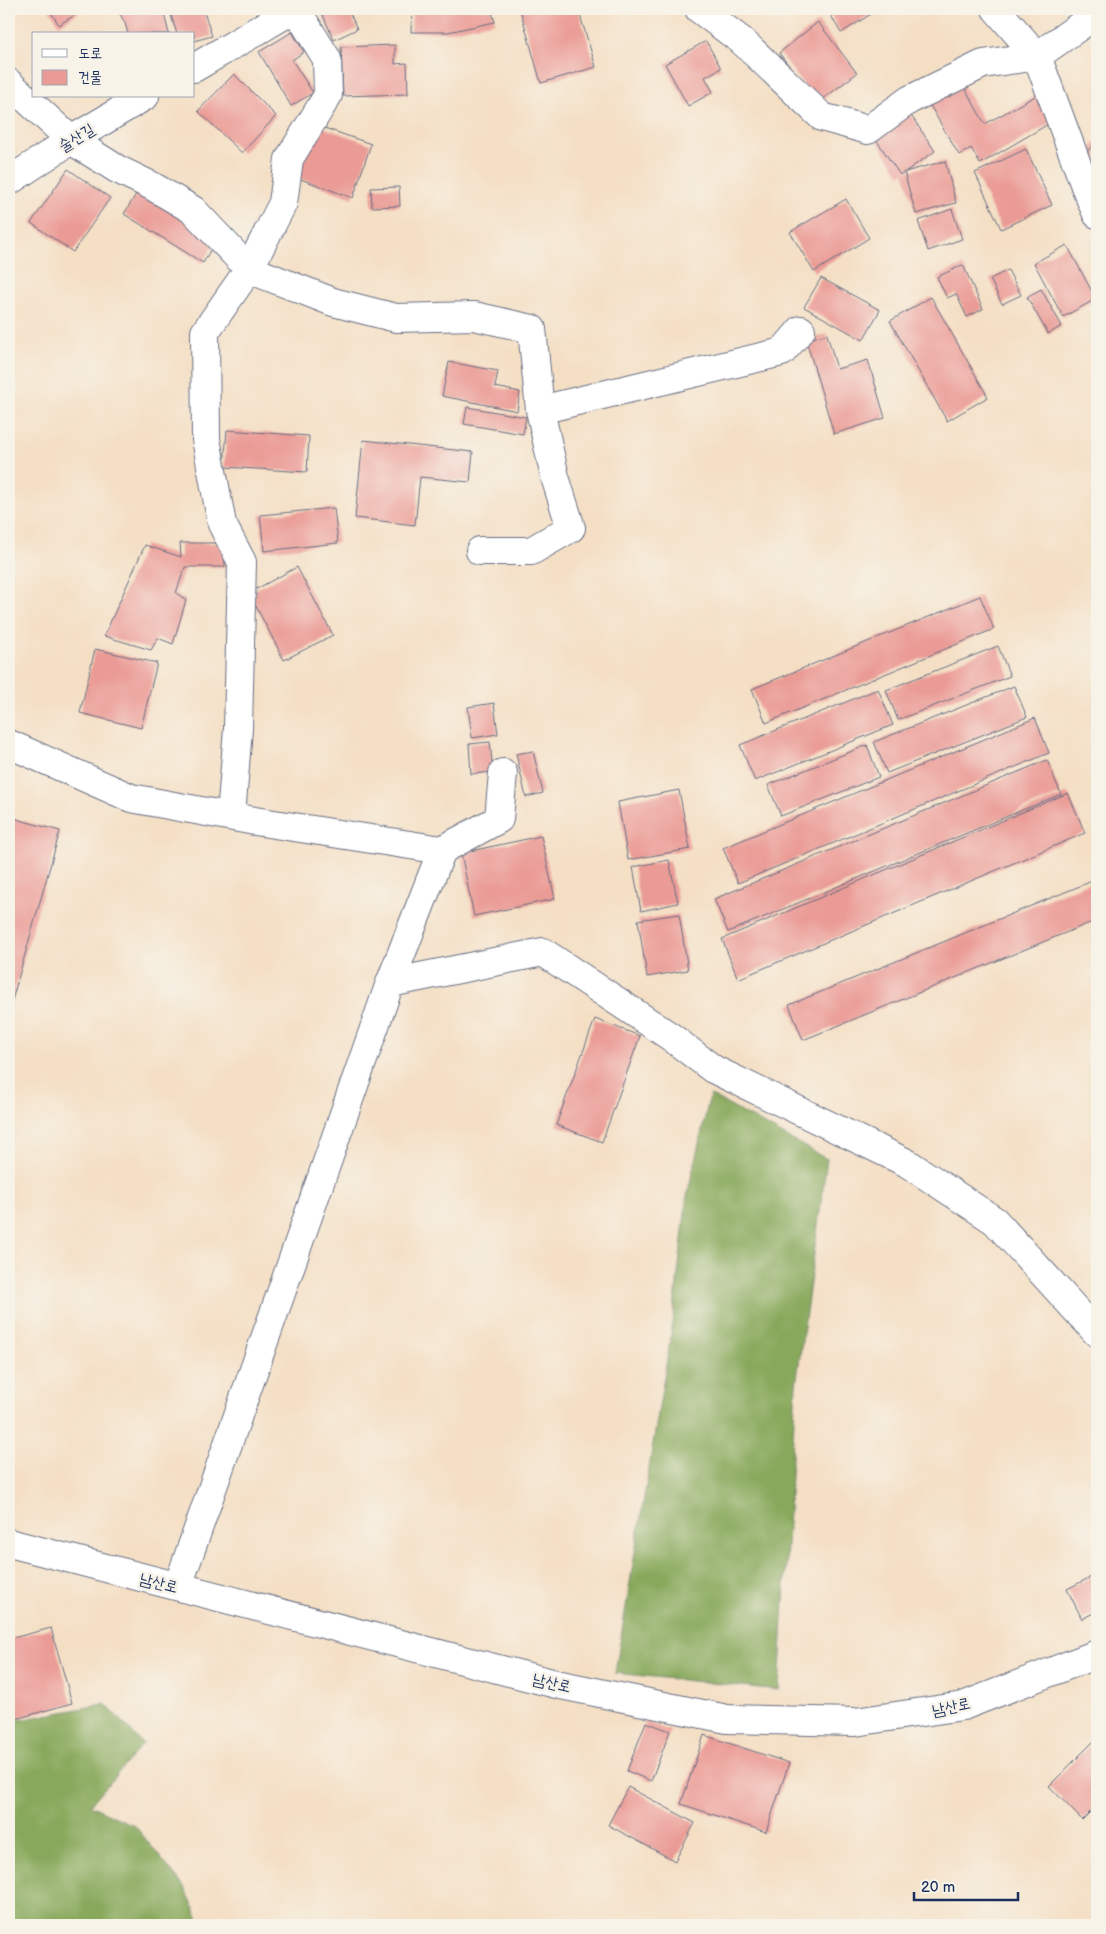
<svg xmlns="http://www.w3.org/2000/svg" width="1106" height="1934" viewBox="0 0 1106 1934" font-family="'Balsamiq Sans','Poor Story',sans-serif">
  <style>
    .forest { fill: #88a95c; stroke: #526c5d }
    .building { fill: #eb9b96 }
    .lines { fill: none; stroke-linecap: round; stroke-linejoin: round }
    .minor-casing { stroke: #676d82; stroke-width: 30 }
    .minor { stroke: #fff; stroke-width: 28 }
    .labels { text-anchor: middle; stroke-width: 5; stroke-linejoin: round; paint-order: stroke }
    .street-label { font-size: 16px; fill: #1b2f5e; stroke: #f7f3e8 }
  </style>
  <rect width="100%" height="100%" fill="#f7f3e8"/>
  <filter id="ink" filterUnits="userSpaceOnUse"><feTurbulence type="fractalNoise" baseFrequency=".02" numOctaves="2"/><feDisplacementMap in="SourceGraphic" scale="10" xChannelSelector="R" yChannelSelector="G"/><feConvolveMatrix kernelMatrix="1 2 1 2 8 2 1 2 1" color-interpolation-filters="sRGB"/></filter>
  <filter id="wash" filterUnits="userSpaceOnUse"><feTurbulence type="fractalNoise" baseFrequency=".0096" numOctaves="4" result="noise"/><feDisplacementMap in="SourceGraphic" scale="20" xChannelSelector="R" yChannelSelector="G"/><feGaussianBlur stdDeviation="1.12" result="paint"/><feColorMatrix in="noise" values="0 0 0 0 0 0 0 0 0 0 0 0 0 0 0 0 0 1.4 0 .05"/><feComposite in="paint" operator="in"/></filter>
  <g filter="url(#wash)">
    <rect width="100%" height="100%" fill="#f4dfc5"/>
    <path class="forest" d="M 710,1095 L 827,1159 L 796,1385 L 779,1690 L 615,1673 L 671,1335 L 687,1196 Z
      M 105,1704 L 143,1744 L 90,1805 L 135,1826 L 184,1887 L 202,1925 L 9,1925 L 9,1722 Z"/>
    <g id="blocks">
      <path class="building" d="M 49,9 L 84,9 L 59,25 Z
        M 117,9 L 163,9 L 169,34 L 128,34 L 125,23 Z
        M 169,9 L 203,9 L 212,36 L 194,41 L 194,34 L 177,34 Z
        M 320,9 L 348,9 L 357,29 L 334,40 Z
        M 412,9 L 491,9 L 495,22 L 448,32 L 411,32 Z
        M 520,9 L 578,9 L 596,67 L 541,83 Z
        M 827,9 L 879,9 L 841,33 Z
        M 818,22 L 857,73 L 818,103 L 779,53 Z
        M 292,32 L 304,52 L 292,60 L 313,93 L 291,106 L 259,52 Z
        M 706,41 L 721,68 L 705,77 L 713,92 L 688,106 L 665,64 Z
        M 395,45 L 395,64 L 407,63 L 408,94 L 343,96 L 341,47 Z
        M 234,74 L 276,116 L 242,153 L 198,111 Z
        M 962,83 L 985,124 L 1037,95 L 1052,122 L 980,164 L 971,148 L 959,155 L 928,102 Z
        M 910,114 L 935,151 L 905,172 L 945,161 L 956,203 L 916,214 L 904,172 L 900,175 L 875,138 Z
        M 310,123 L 371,144 L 353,198 L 292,176 Z
        M 1097,141 L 1097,182 L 1084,155 Z
        M 1026,149 L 1052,205 L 1001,229 L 975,173 Z
        M 68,169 L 110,198 L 73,252 L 31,223 Z
        M 399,187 L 400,206 L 372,207 L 371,188 Z
        M 138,191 L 216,240 L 203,263 L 124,214 Z
        M 846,199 L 869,238 L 814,272 L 790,232 Z
        M 952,209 L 962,239 L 928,251 L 918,221 Z
        M 1067,245 L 1096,299 L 1063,317 L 1034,263 Z
        M 963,265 L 983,309 L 967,317 L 956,294 L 947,298 L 937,277 Z
        M 1008,270 L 1021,295 L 1002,304 L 990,279 Z
        M 821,278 L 880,310 L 863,340 L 804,307 Z
        M 1041,289 L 1062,326 L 1048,334 L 1027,297 Z
        M 931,297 L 988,397 L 947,421 L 890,321 Z
        M 827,334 L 837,369 L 868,360 L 885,418 L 834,434 L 806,340 Z
        M 449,362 L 498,371 L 495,387 L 520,392 L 517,411 L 442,396 Z
        M 467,407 L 526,417 L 523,434 L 464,424 Z
        M 227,430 L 309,436 L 307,472 L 224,467 Z
        M 363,440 L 473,452 L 470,482 L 420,477 L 415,525 L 355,518 Z
        M 334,508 L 338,543 L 264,551 L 260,515 Z
        M 180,543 L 224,543 L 225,567 L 185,567 L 176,593 L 186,600 L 173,644 L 158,638 L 151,650 L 104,636 L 145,545 L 181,557 Z
        M 297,567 L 333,635 L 284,660 L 249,593 Z
        M 980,596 L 994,629 L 766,723 L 752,689 Z
        M 998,646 L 1010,676 L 898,720 L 886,690 Z
        M 95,649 L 157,663 L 141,728 L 80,713 Z
        M 1014,686 L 1027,717 L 887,773 L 874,742 Z
        M 878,689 L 893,725 L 755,781 L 740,745 Z
        M 494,703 L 498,734 L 472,738 L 468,707 Z
        M 1035,718 L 1049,753 L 738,883 L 723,848 Z
        M 490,742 L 493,772 L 471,774 L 469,744 Z
        M 867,745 L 879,777 L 781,816 L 768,785 Z
        M 533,751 L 543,793 L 526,797 L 516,754 Z
        M 1047,760 L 1061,794 L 728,932 L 714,899 Z
        M 679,790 L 690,849 L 628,860 L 618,802 Z
        M 1068,793 L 1085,833 L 738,979 L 722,939 Z
        M 9,817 L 60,831 L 9,1011 Z
        M 541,836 L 555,899 L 474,916 L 461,853 Z
        M 669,860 L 678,903 L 641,911 L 633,867 Z
        M 1097,879 L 1097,920 L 803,1040 L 789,1005 Z
        M 679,914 L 688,970 L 647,977 L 638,920 Z
        M 595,1019 L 640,1036 L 602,1142 L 556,1125 Z
        M 1097,1574 L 1097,1611 L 1082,1619 L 1067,1589 Z
        M 51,1628 L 72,1703 L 9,1721 L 9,1639 Z
        M 646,1722 L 670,1731 L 651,1781 L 627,1771 Z
        M 704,1735 L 789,1763 L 766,1832 L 681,1804 Z
        M 1097,1738 L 1097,1805 L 1082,1820 L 1049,1786 Z
        M 628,1787 L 695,1823 L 675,1861 L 608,1825 Z"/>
    </g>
  </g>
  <g filter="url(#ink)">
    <use href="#blocks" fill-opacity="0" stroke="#676d82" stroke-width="1"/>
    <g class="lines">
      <g class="minor-casing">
        <path id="minor" d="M 699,9 L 742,41 L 822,117 L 868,130 L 909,100 L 983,64 L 1037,56 L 1097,14
          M 996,9 L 1037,56 L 1085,186 L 1097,214
          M 194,68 L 294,9
          M 9,83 L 71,140 L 117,169 L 152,186 L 193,210 L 249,269 L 333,302 L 396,318 L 474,316 L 532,329 L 540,410 L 555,477 L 571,528 L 531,551 L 480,551
          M 9,181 L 71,140 L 145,96
          M 540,410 L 782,352 L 801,330
          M 9,744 L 131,798 L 255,821 L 442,850
          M 231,816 L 238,729 L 242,562 L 222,524 L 206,439 L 205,332 L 249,269 L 283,203 L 289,159 L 328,95 L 327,59 L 296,9
          M 390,983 L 442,850 L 499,819 L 503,773
          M 9,1543 L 556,1684 L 727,1719 L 855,1722 L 963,1706 L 1097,1654
          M 178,1586 L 390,983 L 543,952 L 671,1037 L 713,1069 L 907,1163 L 995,1221 L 1097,1333"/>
      </g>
      <use href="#minor" class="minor"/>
    </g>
  </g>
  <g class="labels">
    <g class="street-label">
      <text transform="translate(76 137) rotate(-32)" y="6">술산길</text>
      <text transform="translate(159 1582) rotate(14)" y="6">남산로</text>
      <text transform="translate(552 1682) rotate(13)" y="6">남산로</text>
      <text transform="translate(951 1706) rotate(-12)" y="6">남산로</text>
    </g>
  </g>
  <rect width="1106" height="1934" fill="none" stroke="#f7f3e8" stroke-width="30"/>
  <rect x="32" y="32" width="162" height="65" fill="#f7f3e8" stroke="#9fa5b1"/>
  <rect x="42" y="49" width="25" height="8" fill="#ffffff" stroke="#9fa5b1"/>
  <text x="78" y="58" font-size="15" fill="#1b2f5e">도로</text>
  <rect x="42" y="70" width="25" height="15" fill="#eb9b96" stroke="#9fa5b1"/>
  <text x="78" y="82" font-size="15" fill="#1b2f5e">건물</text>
  <path d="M914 1892v8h104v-8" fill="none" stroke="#1b2f5e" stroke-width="2.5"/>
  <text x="921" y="1892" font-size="15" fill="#1b2f5e" stroke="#f7f3e8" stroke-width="4" paint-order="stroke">20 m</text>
</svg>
